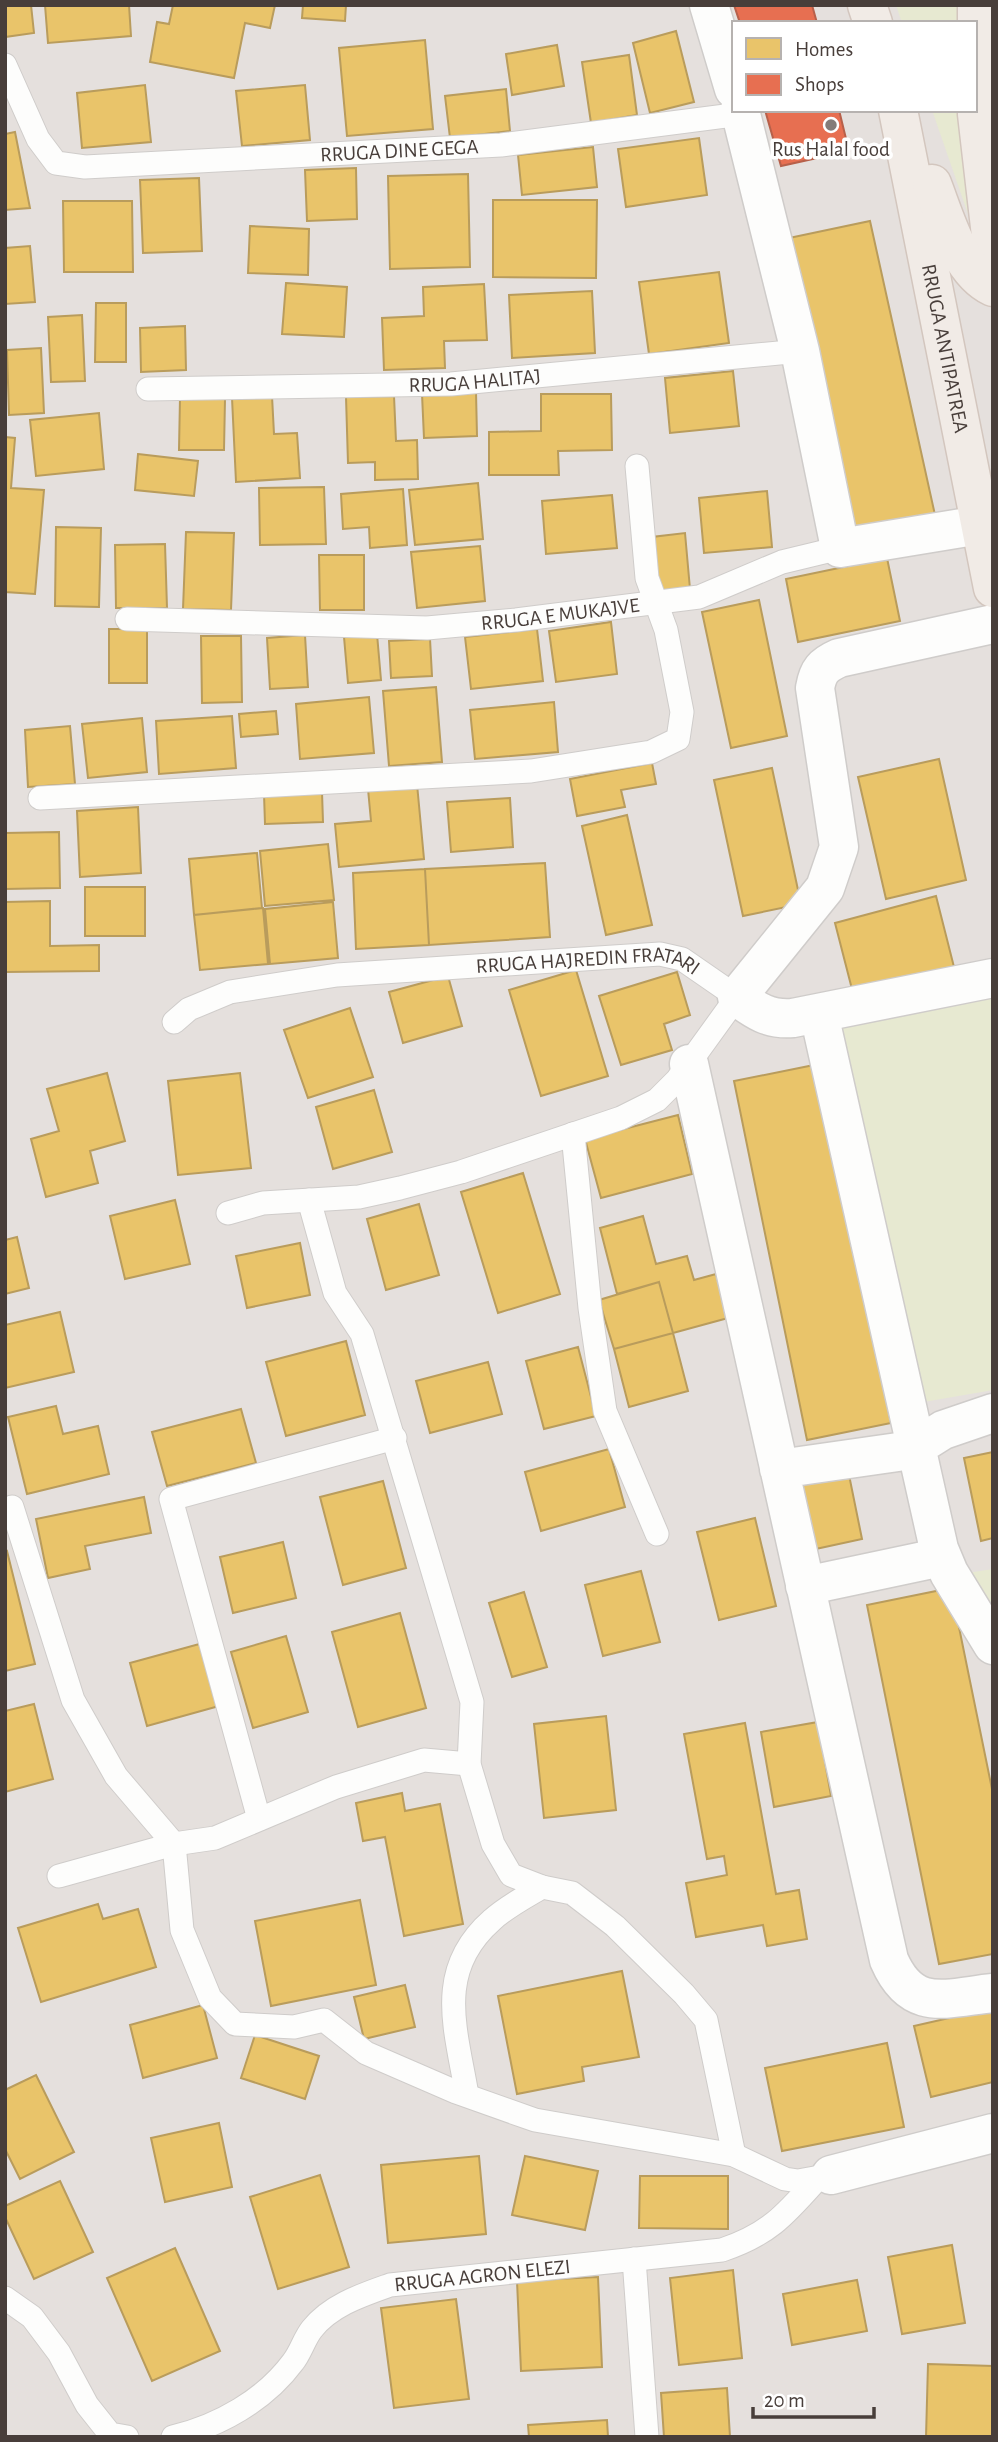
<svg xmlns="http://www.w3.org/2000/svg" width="998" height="2442" viewBox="0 0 998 2442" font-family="'Alegreya Sans',sans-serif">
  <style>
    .residential { fill: #e5e0dd; fill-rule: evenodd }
    .green { fill: #e7e9d1 }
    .homes { fill: #e9c46a; stroke: #b99c5c; stroke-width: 2 }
    .shops { fill: #e76f51; stroke: #b7604a; stroke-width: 2 }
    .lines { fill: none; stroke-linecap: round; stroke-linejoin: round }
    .lane-casing { stroke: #cfccca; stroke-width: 25 }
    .street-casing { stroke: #cfccca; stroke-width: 41 }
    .primary-casing { stroke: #d3c6be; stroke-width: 41 }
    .lane { stroke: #fdfdfc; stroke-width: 23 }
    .street { stroke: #fdfdfc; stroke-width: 38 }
    .primary { stroke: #f1ebe6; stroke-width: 38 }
    .poi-dot { fill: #847c79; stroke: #fff; stroke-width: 2.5 }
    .labels { text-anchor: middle; stroke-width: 7; stroke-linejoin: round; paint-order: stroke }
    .poi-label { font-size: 21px; fill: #483e3a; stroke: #fff }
    .street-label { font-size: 21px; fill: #483e3a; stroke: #fff }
  </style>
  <rect width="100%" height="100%" fill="#f2f0ee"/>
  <path class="residential" d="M 5,5 L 993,5 L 993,2437 L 5,2437 ZM 734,23 L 975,23 L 975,110 L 734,110 Z"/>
  <path class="green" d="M 896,5 L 957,5 L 958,23 L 902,23 Z
    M 932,110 L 962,110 L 968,214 Z
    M 993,995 L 993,1390 L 918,1403 L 831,1023 Z
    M 993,1569 L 993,1628 L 961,1574 Z"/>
  <path class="homes" d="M 5,5 L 31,5 L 34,33 L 5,37 Z
    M 45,5 L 129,5 L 131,36 L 48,43 Z
    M 173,5 L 275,5 L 270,28 L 245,23 L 234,78 L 150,62 L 157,22 L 169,24 Z
    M 303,5 L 346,5 L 345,21 L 302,18 Z
    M 676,31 L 694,102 L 650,113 L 633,43 Z
    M 425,40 L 433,129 L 347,136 L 339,48 Z
    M 557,45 L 564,86 L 512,95 L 506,54 Z
    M 629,55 L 637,115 L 591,123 L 582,62 Z
    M 145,85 L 151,142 L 82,148 L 77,93 Z
    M 305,85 L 310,140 L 242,146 L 236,91 Z
    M 506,89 L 510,131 L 450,138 L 445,96 Z
    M 15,132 L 30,208 L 5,210 L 5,134 Z
    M 699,138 L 707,195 L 626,207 L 618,149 Z
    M 593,147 L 597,187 L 522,195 L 518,155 Z
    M 356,168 L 357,219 L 307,221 L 305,170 Z
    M 468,174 L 470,267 L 390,269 L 388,176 Z
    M 199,178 L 202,251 L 143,253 L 140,180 Z
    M 493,200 L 597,200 L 596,278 L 493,277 Z
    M 63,201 L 132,201 L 133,272 L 64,272 Z
    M 870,221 L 935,515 L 853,532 L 789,238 Z
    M 250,226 L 309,229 L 308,275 L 248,273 Z
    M 30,246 L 35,302 L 5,304 L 5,248 Z
    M 719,272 L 729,343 L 649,354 L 639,282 Z
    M 286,283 L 347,287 L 344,337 L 282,334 Z
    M 484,284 L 487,340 L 444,341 L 445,368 L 384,370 L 382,318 L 424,316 L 423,287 Z
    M 592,291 L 595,353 L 512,358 L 509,295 Z
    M 96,303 L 126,303 L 126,362 L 95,362 Z
    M 82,315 L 85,381 L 51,382 L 48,317 Z
    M 185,326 L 186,370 L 141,372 L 140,328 Z
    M 41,348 L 44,413 L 9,415 L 7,350 Z
    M 733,371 L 739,426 L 670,433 L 665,378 Z
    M 476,392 L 477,436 L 424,438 L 422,394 Z
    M 541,394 L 611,394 L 612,450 L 558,451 L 559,475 L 489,475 L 489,432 L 541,431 Z
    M 272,396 L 274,434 L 297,433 L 300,478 L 236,482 L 232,398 Z
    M 394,396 L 396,441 L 417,440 L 418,479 L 375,480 L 375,462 L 348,463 L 346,397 Z
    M 180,398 L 225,399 L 224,450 L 179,450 Z
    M 99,413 L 104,469 L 36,476 L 30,420 Z
    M 5,437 L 15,438 L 11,488 L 44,490 L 35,594 L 5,592 Z
    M 138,454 L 198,461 L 194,496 L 135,490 Z
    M 478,483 L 483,539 L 415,545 L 409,490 Z
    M 324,487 L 326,544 L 260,545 L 259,488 Z
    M 403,489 L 407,545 L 370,548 L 369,527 L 343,529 L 341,494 Z
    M 767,491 L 772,547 L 704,553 L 699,498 Z
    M 612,495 L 617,548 L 546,554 L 542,501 Z
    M 56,527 L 101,528 L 99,607 L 55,606 Z
    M 186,532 L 234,533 L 231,610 L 183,609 Z
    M 685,533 L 690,589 L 657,593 L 652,537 Z
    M 165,544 L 167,608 L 116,608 L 115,545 Z
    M 480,546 L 485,601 L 417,608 L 411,552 Z
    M 319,555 L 364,555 L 364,610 L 320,610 Z
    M 887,558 L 900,621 L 798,642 L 786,579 Z
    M 759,600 L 787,736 L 731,748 L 702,612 Z
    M 611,622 L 617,674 L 556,682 L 549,631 Z
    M 109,629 L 147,629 L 147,683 L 109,683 Z
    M 537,629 L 543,681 L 471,689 L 465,637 Z
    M 377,634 L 381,680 L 348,683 L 344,637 Z
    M 305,635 L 308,687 L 270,689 L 267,638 Z
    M 201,636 L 241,636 L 242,702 L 202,703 Z
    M 430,639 L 432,676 L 391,678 L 389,641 Z
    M 436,687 L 442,762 L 389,766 L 383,691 Z
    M 369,697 L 374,753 L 300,759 L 296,704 Z
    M 554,702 L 558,752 L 475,759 L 470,710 Z
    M 276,711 L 278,734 L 241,737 L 239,714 Z
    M 232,716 L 236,768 L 159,774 L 156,721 Z
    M 142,718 L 147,772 L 88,778 L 82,724 Z
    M 70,726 L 75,784 L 28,787 L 25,730 Z
    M 939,759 L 966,880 L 886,899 L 858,777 Z
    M 652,763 L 656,784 L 621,790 L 625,807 L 577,816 L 570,779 Z
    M 772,768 L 801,904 L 743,916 L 714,780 Z
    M 417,784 L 424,859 L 339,867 L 335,824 L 371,821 L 368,789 Z
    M 322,792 L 323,822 L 265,824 L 264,794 Z
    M 510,798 L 513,847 L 451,852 L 447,802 Z
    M 138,807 L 141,873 L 80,877 L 77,811 Z
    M 627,815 L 652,925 L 606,935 L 582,826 Z
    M 59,832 L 60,888 L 5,889 L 5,833 Z
    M 328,844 L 334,900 L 265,906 L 260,851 Z
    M 257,853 L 262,908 L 194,915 L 189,859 Z
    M 545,863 L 550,937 L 429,945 L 425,869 Z
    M 425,869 L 429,945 L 356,949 L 353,873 Z
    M 85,887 L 145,887 L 145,936 L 85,936 Z
    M 936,896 L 954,967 L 853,993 L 835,923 Z
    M 50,901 L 50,946 L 99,945 L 99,971 L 5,972 L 5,902 Z
    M 333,902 L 338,958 L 270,964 L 265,909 Z
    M 263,908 L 268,964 L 200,970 L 194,915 Z
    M 576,970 L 608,1076 L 541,1096 L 509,990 Z
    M 677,972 L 690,1015 L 664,1024 L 672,1050 L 621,1065 L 599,996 Z
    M 448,976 L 462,1026 L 403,1043 L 389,992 Z
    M 350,1008 L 373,1077 L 308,1098 L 284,1030 Z
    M 819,1064 L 891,1423 L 807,1440 L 734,1081 Z
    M 107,1073 L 125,1141 L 90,1151 L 98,1183 L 46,1197 L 31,1139 L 59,1131 L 47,1089 Z
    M 240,1073 L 251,1168 L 178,1175 L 168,1081 Z
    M 374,1090 L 392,1152 L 333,1169 L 316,1107 Z
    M 678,1115 L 692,1174 L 601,1198 L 585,1139 Z
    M 523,1173 L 560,1294 L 498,1313 L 461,1192 Z
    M 175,1200 L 190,1264 L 125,1279 L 110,1216 Z
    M 419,1204 L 439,1275 L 386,1290 L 367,1219 Z
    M 643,1216 L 656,1264 L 687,1256 L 694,1280 L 716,1274 L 728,1318 L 673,1333 L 659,1282 L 617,1294 L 600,1228 Z
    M 17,1237 L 29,1288 L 5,1294 L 5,1240 Z
    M 300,1243 L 310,1295 L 247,1308 L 236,1256 Z
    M 659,1282 L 673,1333 L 614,1349 L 599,1300 Z
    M 60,1312 L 74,1372 L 5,1388 L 5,1325 Z
    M 673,1333 L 688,1391 L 629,1407 L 614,1349 Z
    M 346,1341 L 365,1415 L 286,1436 L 266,1362 Z
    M 578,1347 L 596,1416 L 544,1429 L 526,1361 Z
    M 488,1362 L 502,1414 L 430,1433 L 416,1381 Z
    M 56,1406 L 63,1434 L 98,1426 L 109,1474 L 27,1494 L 8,1417 Z
    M 241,1409 L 256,1463 L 167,1486 L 152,1432 Z
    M 609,1449 L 625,1507 L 541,1531 L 525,1472 Z
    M 993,1452 L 993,1538 L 981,1541 L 964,1458 Z
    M 849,1475 L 862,1539 L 811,1550 L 798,1486 Z
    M 383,1481 L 406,1568 L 343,1585 L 320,1497 Z
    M 144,1497 L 151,1533 L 85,1546 L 90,1569 L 48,1578 L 36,1519 Z
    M 755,1518 L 776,1606 L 719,1620 L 697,1532 Z
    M 283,1542 L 296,1598 L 233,1613 L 220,1557 Z
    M 7,1551 L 35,1664 L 5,1671 L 5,1552 Z
    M 641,1571 L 660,1642 L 603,1656 L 585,1585 Z
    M 951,1588 L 993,1794 L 993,1954 L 939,1964 L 867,1605 Z
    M 524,1592 L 547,1667 L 512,1677 L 489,1603 Z
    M 400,1613 L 426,1708 L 358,1727 L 332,1632 Z
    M 286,1636 L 308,1712 L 253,1728 L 231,1652 Z
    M 203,1643 L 219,1706 L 147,1726 L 130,1663 Z
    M 34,1704 L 53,1779 L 5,1792 L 5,1711 Z
    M 606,1716 L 616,1810 L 544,1818 L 534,1724 Z
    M 818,1722 L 831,1796 L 774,1807 L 761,1732 Z
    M 745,1723 L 776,1894 L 799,1890 L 807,1939 L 767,1946 L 763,1925 L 696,1937 L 686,1883 L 727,1875 L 724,1856 L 707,1859 L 684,1734 Z
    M 402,1793 L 405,1811 L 440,1804 L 463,1924 L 404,1936 L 385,1837 L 363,1841 L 356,1803 Z
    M 360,1900 L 376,1985 L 271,2006 L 255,1921 Z
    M 98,1904 L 103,1919 L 138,1909 L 156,1967 L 41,2002 L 18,1928 Z
    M 622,1971 L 639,2057 L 582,2067 L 584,2081 L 517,2094 L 498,1996 Z
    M 405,1985 L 415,2027 L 364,2039 L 354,1997 Z
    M 203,2005 L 217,2058 L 143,2078 L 130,2025 Z
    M 993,2008 L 993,2082 L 931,2097 L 914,2026 Z
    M 255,2035 L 319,2056 L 305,2099 L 241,2078 Z
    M 887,2043 L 904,2127 L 782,2151 L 765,2068 Z
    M 36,2075 L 74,2152 L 20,2179 L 5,2149 L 5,2090 Z
    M 219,2123 L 232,2187 L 165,2202 L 151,2138 Z
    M 479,2156 L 486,2234 L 388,2243 L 381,2165 Z
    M 525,2156 L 598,2171 L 585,2230 L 512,2215 Z
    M 320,2175 L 349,2267 L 278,2289 L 250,2197 Z
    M 640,2176 L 728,2176 L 728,2229 L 639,2228 Z
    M 60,2181 L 93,2252 L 34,2279 L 5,2217 L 5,2206 Z
    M 952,2245 L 965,2323 L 902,2334 L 888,2257 Z
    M 175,2248 L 220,2351 L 152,2381 L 107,2278 Z
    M 733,2270 L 742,2358 L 679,2365 L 670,2278 Z
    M 598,2277 L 602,2367 L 521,2371 L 517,2281 Z
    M 857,2280 L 867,2331 L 792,2345 L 783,2294 Z
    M 456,2299 L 469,2399 L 394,2408 L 381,2308 Z
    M 928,2364 L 993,2366 L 992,2437 L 926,2437 Z
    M 727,2388 L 730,2437 L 664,2437 L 661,2393 Z
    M 607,2420 L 608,2437 L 529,2437 L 528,2425 Z"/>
  <path class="shops" d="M 734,5 L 812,5 L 817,23 L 740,23 Z
    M 765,110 L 839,110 L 849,151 L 781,166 Z"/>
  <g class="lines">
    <g class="lane-casing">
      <g id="lane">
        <path id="s1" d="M 5,65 L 38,139 L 56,163 L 85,167 L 501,145 L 741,114"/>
        <path id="s2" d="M 148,389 L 451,384 L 800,351"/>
        <path id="s3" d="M 127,619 L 427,628 L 516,620 L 699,597 L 782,562 L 840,548"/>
        <path d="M 40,798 L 531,771 L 651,752 L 678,739 L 682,712 L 666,630 L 647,578 L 637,466"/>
        <path id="s4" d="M 174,1022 L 189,1009 L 230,992 L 337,975 L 660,954 L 682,959 L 737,997 L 677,1080 L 657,1100 L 621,1118 L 461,1172 L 400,1188 L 359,1197 L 263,1203 L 228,1213"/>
        <path d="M 573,1134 L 590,1308 L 605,1411 L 657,1534"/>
        <path d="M 309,1200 L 335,1293 L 362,1334 L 472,1702 L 469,1764 L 493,1844 L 511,1875 L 542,1887 L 572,1893 L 615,1926 L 684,1994 L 706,2020 L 734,2155"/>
        <path d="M 12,1507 L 73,1700 L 116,1776 L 174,1844 L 182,1930 L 210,1998 L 235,2024 L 294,2027 L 324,2020 L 366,2053 L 456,2092 L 535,2120 L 734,2155 L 785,2179 L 798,2181 L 831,2175"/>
        <path d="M 259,1819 L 171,1499 L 395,1438"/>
        <path d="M 59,1876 L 174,1844 L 215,1838 L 336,1787 L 424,1760 L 469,1764"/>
        <path d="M 467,2095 C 456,2029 434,1971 492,1920 C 506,1907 525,1897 542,1887"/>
        <path d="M 634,2259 L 647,2437"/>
        <path d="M 5,2298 L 32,2317 L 59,2353 L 87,2405 L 110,2434 L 127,2437"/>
        <path id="s5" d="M 173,2437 C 219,2426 265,2400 293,2362 C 301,2352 304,2339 312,2329 C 331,2305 362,2295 390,2285 L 722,2250 C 770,2234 786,2214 819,2177"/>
      </g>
    </g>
    <g class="street-casing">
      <path id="street" d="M 709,5 L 734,89
        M 740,110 L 800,351 L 840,548 L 980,525
        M 993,624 L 839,658 C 823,665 818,671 815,688 L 839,847 L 825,888 L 737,997 C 756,1011 769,1020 793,1018 L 993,978
        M 819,1014 L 939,1549 L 949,1573 L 993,1645
        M 689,1064 L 889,1960 C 912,2013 945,1998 993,1993
        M 779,1469 L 898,1452 L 916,1447 L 943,1430 L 993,1413
        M 805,1586 L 942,1557
        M 831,2175 L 993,2133"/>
    </g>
    <g class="primary-casing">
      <g id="primary">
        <path d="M 867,5 L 873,23"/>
        <path d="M 977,5 L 977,114 L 993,253"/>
        <path id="s6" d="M 898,110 L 993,588"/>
        <path d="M 932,184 C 945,217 959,271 993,287"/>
      </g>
    </g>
    <use href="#lane" class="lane"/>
    <use href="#street" class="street"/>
    <use href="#primary" class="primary"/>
  </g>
  <circle class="poi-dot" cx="831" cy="125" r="7"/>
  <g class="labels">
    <g class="poi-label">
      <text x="831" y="156">Rus Halal food</text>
    </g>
    <g class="street-label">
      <text dy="7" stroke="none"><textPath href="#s1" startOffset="455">RRUGA DINE GEGA</textPath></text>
      <text dy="7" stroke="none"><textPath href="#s6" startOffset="243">RRUGA ANTIPATREA</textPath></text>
      <text dy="7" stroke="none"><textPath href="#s2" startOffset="327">RRUGA HALITAJ</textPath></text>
      <text dy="7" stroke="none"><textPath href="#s3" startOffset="434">RRUGA E MUKAJVE</textPath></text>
      <text dy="7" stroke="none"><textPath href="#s4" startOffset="425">RRUGA HAJREDIN FRATARI</textPath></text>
      <text dy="7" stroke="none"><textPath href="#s5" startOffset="366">RRUGA AGRON ELEZI</textPath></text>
    </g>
  </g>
  <rect width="998" height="2442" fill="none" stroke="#483e3a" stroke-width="14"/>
  <rect x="732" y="21" width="245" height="91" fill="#ffffff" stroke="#b6b2b0" stroke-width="2"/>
  <rect x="746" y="38" width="35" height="21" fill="#e9c46a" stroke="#b6b2b0" stroke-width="2"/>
  <text x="795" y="56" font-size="21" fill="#483e3a">Homes</text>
  <rect x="746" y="74" width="35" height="21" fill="#e76f51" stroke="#b6b2b0" stroke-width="2"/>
  <text x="795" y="91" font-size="21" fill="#483e3a">Shops</text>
  <path d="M753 2407v10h121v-10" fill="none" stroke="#483e3a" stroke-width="3.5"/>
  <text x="764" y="2407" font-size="21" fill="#483e3a" stroke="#ffffff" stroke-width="5" paint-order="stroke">20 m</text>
</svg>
